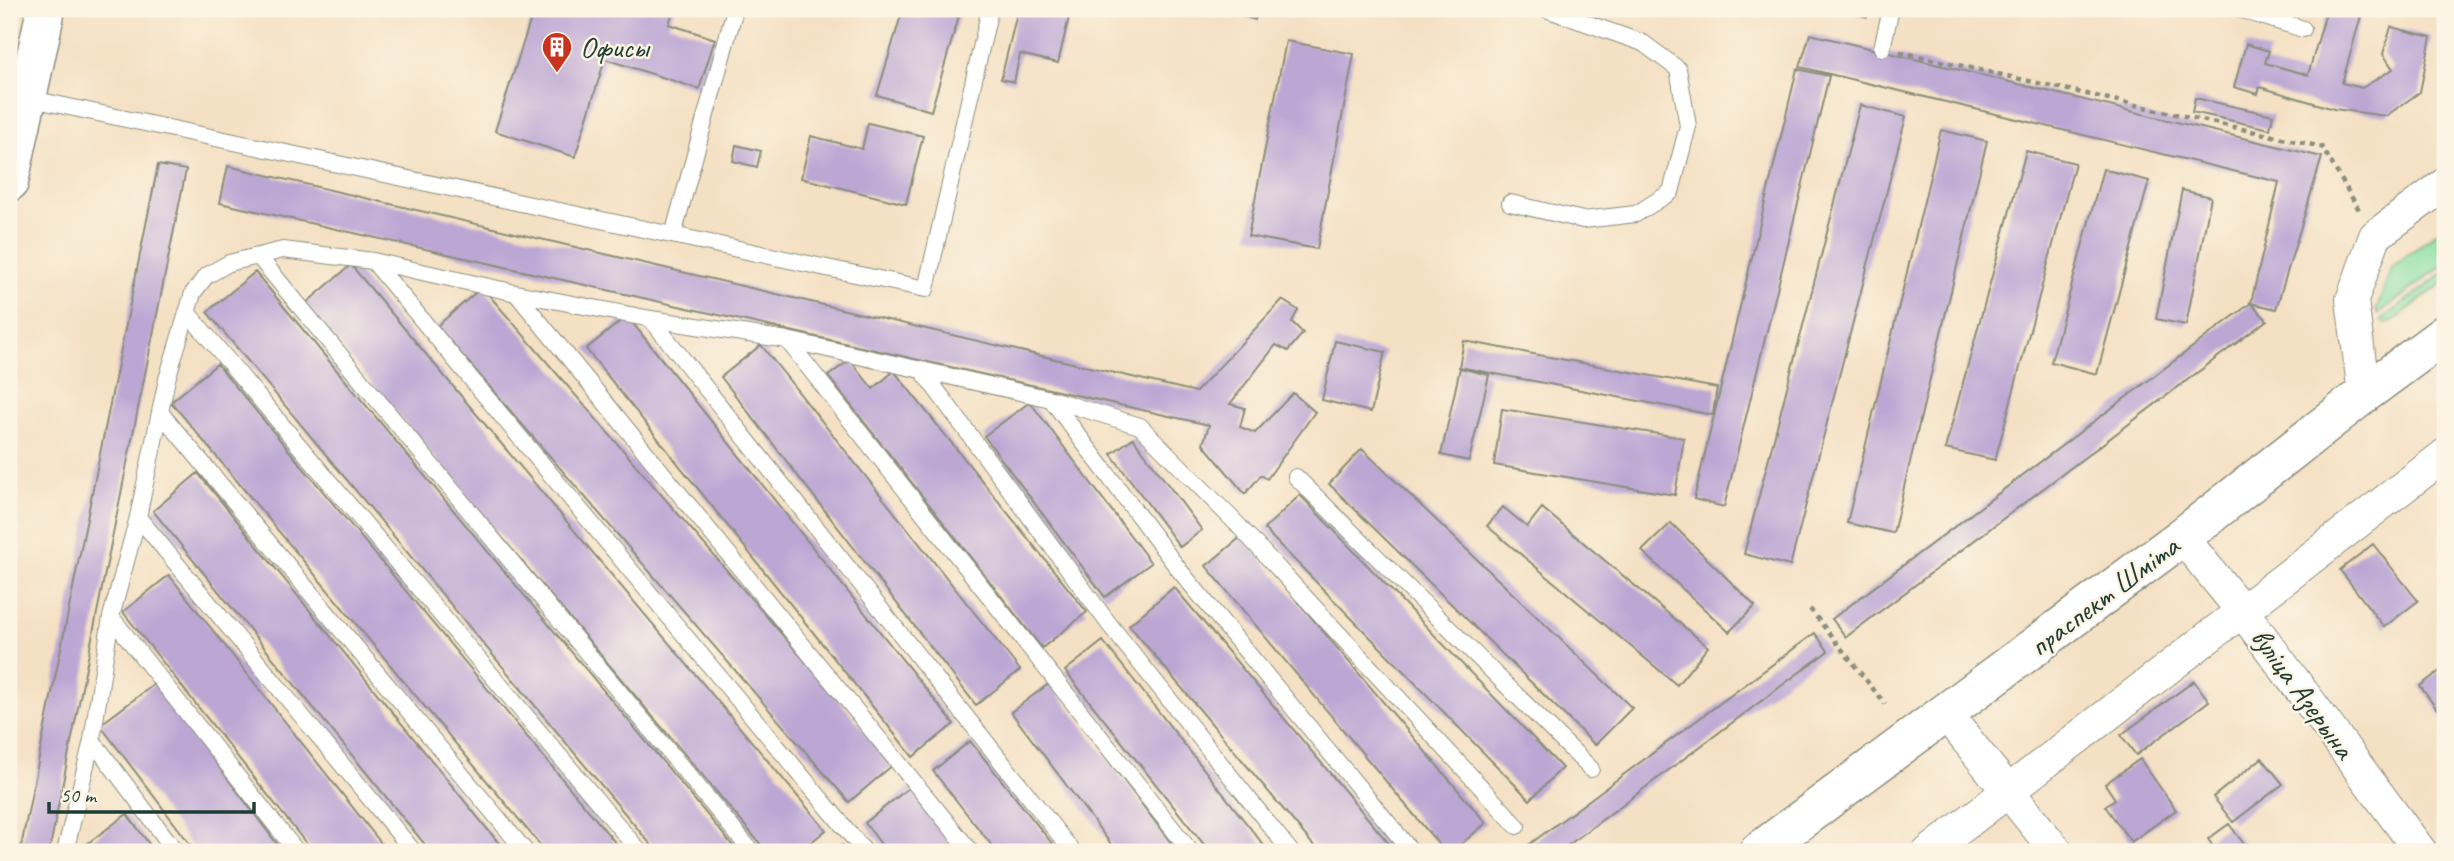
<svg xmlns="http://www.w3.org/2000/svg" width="2454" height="861" viewBox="0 0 2454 861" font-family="Caveat,sans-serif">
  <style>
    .green { fill: #89e0a4; stroke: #548e6c; stroke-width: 2 }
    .building { fill: #bba6d4 }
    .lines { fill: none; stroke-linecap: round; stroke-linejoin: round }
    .lane-casing { stroke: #8a8e7c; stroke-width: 18 }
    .street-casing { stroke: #8a8e7c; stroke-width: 34 }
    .secondary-casing { stroke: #8a8e7c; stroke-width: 41 }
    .primary-casing { stroke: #8a8e7c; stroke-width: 41 }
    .path { stroke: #8a8e7c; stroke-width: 4.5; stroke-dasharray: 5 5; stroke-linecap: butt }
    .lane { stroke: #fff; stroke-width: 16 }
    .street { stroke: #fff; stroke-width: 32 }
    .secondary { stroke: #fff; stroke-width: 38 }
    .primary { stroke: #fff; stroke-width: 38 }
    .labels { text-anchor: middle; stroke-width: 5; stroke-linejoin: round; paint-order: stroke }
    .poi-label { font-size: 30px; fill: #1f3d34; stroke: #fcf5e5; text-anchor: start }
    .street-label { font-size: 30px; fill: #1f3d34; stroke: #fcf5e5 }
  </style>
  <rect width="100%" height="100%" fill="#fcf5e5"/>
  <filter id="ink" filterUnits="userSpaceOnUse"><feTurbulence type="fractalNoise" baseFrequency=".0143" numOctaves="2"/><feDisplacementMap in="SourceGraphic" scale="14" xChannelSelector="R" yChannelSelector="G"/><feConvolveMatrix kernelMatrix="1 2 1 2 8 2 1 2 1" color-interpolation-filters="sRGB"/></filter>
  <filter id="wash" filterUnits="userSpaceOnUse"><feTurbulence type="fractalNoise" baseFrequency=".00686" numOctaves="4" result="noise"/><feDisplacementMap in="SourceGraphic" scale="28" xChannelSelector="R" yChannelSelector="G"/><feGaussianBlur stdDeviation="1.57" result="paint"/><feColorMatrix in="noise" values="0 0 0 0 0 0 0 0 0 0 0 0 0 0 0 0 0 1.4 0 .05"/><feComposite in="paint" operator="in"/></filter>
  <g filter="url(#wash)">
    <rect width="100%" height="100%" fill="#f4e0c3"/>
    <path class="green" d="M 2445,226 L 2445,264 L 2378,314 L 2376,311 L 2392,267 Z
      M 2445,272 L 2445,281 L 2393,321 L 2386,323 L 2381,320 Z"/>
    <g id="blocks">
      <path class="building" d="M 534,9 L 674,9 L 669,24 L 715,39 L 699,89 L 605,59 L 575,157 L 495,131 Z
        M 903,9 L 961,9 L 931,111 L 877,95 Z
        M 1018,9 L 1071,9 L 1058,63 L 1020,54 L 1014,82 L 1001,79 Z
        M 1222,9 L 1259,9 L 1255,20 Z
        M 1842,9 L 1869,9 L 1867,17 Z
        M 2327,9 L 2363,9 L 2342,83 L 2362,88 L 2393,69 L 2383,54 L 2391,27 L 2431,37 L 2420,92 L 2386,116 L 2334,109 L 2260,87 L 2258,94 L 2234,87 L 2246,44 L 2269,51 L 2265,63 L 2308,75 Z
        M 1810,34 L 2322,157 L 2276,309 L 2251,303 L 2267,320 L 1846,637 L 1832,619 L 2251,303 L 2279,182 L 1800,67 Z
        M 1286,41 L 1354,54 L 1317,249 L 1248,236 Z
        M 1797,69 L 1829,76 L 1724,507 L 1694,499 Z
        M 2195,98 L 2273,115 L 2270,129 L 2192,112 Z
        M 1860,105 L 1906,117 L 1790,566 L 1744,554 Z
        M 868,123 L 923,136 L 906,204 L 801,178 L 811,136 L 862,149 Z
        M 1941,130 L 1987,141 L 1893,533 L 1847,523 Z
        M 736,145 L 761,151 L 757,167 L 733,161 Z
        M 2026,151 L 2075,163 L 1995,460 L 1945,449 Z
        M 158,165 L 186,170 L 49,852 L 20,852 Z
        M 228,166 L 1196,392 L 1282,300 L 1298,310 L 1292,322 L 1303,333 L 1288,351 L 1276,345 L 1230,404 L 1245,408 L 1240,427 L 1255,433 L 1293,393 L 1315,412 L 1267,479 L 1261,475 L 1245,494 L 1203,444 L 1209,425 L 220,203 Z
        M 2103,169 L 2149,181 L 2097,374 L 2051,362 Z
        M 2182,190 L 2211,197 L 2186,325 L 2156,319 Z
        M 351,265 L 826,830 L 799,852 L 767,852 L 305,304 Z
        M 255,272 L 738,852 L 657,852 L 207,312 Z
        M 482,287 L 894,764 L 849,802 L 437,326 Z
        M 627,316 L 954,724 L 913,757 L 586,349 Z
        M 1335,341 L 1385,352 L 1371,412 L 1322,400 Z
        M 1464,341 L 1717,388 L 1713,415 L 1459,367 Z
        M 761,345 L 1020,670 L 976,705 L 721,377 Z
        M 850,360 L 873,389 L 894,371 L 1087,612 L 1042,648 L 828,376 Z
        M 217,364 L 623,852 L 546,852 L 171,402 Z
        M 1460,368 L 1489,375 L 1469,461 L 1441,455 Z
        M 1030,402 L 1151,563 L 1105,597 L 984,436 Z
        M 1502,409 L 1684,438 L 1675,495 L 1494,465 Z
        M 1133,438 L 1202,530 L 1180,547 L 1111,454 Z
        M 1362,449 L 1632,708 L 1595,745 L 1329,484 Z
        M 198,473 L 506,852 L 431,852 L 153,511 Z
        M 1300,495 L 1562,768 L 1530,800 L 1264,529 Z
        M 1503,507 L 1527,527 L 1542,508 L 1708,647 L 1677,685 L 1487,526 Z
        M 1671,523 L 1755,606 L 1729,632 L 1642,551 Z
        M 1242,536 L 1486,823 L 1452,852 L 1445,852 L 1206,566 Z
        M 2373,544 L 2418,601 L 2384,627 L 2340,570 Z
        M 169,575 L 388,852 L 313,852 L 123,612 Z
        M 1174,587 L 1396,852 L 1319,852 L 1129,625 Z
        M 1815,633 L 1828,651 L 1559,852 L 1519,852 Z
        M 1103,641 L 1269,852 L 1210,852 L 1065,671 Z
        M 2445,667 L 2445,720 L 2420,686 Z
        M 2194,681 L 2209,701 L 2136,755 L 2121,735 Z
        M 156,683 L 283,852 L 196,852 L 100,725 Z
        M 1050,683 L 1178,852 L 1117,852 L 1011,712 Z
        M 970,741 L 1059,852 L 997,852 L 933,771 Z
        M 2262,758 L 2283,784 L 2233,822 L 2213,797 Z
        M 2140,759 L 2176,810 L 2131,842 L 2105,806 L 2115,799 L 2105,784 Z
        M 911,786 L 962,852 L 887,852 L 865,823 Z
        M 127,814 L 155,852 L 76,852 Z
        M 2229,824 L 2250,852 L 2201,852 L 2212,845 L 2208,839 Z
        M 842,845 L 848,852 L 833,852 Z"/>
    </g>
  </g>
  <g filter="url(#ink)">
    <use href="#blocks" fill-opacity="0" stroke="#8a8e7c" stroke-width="2"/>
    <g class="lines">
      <g class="lane-casing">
        <path id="lane" d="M 2239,9 L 2303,29
          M 1882,48 L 1891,9
          M 27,98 L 926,289 L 990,9
          M 1510,203 L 1583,220 L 1636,214 L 1671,192 L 1688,126 L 1678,69 L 1643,43 L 1546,9
          M 673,235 L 735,9
          M 258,256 L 752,852
          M 373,261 L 865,852
          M 516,293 L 971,852
          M 187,312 L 640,852
          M 651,319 L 1073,852
          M 787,340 L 1191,852
          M 921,369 L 1109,624 L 1291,852
          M 1051,399 L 1180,571 L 1412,852
          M 160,412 L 526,852
          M 1296,477 L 1591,769
          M 138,517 L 414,852
          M 111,617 L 297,852
          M 92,740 L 176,852
          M 65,852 L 92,740 L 111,617 L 138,517 L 167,379 L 193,293 L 206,276 L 229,263 L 283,250 L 373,261 L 516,293 L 651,319 L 787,340 L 1051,399 L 1140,426 L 1236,523 L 1517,826"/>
      </g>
      <g class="street-casing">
        <path id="street" d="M 2364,394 L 2352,300 L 2375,236 L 2445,184
          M 2182,537 L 2243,612 L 2421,852
          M 1946,714 L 2057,852
          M 1929,852 L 2445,455"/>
      </g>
      <g class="secondary-casing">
        <path id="secondary" d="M 9,182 L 46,9"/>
      </g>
      <g class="primary-casing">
        <path id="primary" d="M 1758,852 L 2182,537 L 2364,394 L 2445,334"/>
      </g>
      <path class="path" d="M 1900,52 L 2322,147 L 2361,213
        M 1810,609 L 1885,704"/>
      <use href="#lane" class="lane"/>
      <use href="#street" class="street"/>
      <use href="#secondary" class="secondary"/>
      <use href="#primary" class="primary"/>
    </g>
  </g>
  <defs>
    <g id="building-pin" transform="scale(1.575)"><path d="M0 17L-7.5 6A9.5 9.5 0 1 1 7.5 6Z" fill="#c8321e" stroke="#fcf5e5"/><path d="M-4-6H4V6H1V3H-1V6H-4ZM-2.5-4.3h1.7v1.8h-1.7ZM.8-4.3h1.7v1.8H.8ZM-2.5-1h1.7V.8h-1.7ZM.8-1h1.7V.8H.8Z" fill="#fff"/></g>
  </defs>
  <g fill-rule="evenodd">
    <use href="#building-pin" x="557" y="47"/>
  </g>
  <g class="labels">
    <g class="poi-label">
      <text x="580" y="57">Офисы</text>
    </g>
    <g class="street-label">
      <text transform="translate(2104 596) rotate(-37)" y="10">праспект Шміта</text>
      <text transform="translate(2303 693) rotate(54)" y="10">вуліца Азерына</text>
    </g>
  </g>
  <rect width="2454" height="861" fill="none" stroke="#fcf5e5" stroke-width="35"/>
  <path d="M49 802v10h205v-10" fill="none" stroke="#1f3d34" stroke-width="3.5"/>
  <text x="60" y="802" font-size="21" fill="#1f3d34" stroke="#fcf5e5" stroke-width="5" paint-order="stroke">50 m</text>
</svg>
